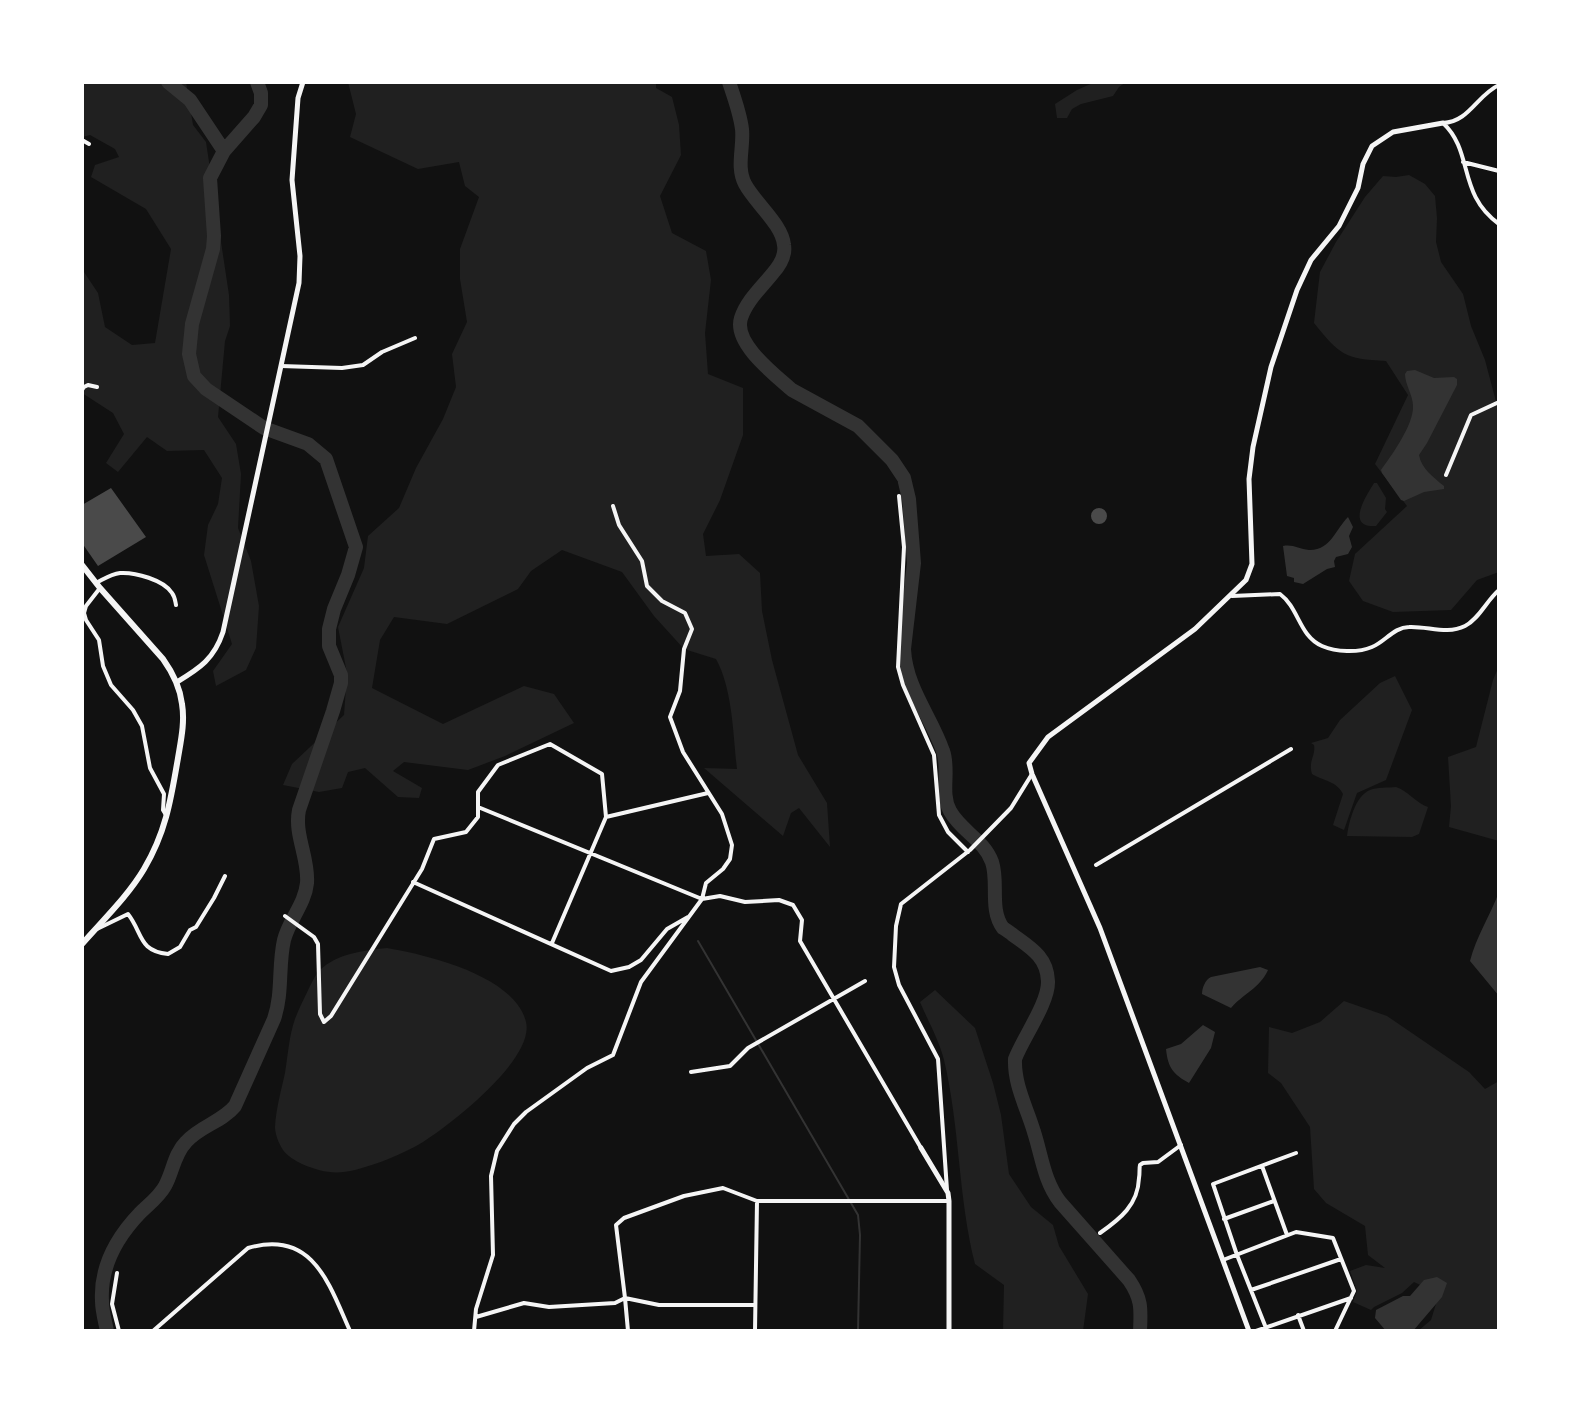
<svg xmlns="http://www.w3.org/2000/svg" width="1581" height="1413" viewBox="0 0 1581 1413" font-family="'Work Sans',sans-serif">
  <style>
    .green { fill: #202020 }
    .water { fill: #333 }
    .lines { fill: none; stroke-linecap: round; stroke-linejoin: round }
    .stream { stroke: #333; stroke-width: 2 }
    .river { stroke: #333; stroke-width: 14 }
    .building { fill: #4a4a4a }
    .minor { stroke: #f5f5f5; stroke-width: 4 }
    .tertiary { stroke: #f5f5f5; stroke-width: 5 }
    .primary { stroke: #f5f5f5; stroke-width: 6 }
  </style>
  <rect width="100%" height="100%" fill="#111"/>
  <path class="green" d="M 82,82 L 186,82 L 193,125 L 206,142 L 229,295 L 230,326 L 225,341 L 218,417 L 236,444 L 241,474 L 238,528 L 251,561 L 259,606 L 256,648 L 246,670 L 216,686 L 213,671 L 232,644 L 204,555 L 208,525 L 218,504 L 222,478 L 204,450 L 167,451 L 147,437 L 118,472 L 106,463 L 124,434 L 113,413 L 82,393 L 82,269 L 98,293 L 105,327 L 132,345 L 155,343 L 171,249 L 146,209 L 91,177 L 95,165 L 119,157 L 115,149 L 90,135 L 82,137 Z
    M 348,82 L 656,82 L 656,88 L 672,97 L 679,125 L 681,155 L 660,196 L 672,233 L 706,251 L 711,280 L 705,333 L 708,374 L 743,388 L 743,435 L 720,500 L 703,534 L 706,556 L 739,554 L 760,573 L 762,611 L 772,660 L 798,755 L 827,803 L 830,847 L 799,808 L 791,813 L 783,836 L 704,768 L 737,769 C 733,735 733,690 716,659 L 684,649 L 654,616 L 622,572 L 562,550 L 531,571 L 518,589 L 447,624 L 394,617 L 380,640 L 372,688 L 443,724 L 524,686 L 554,694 L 574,723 L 505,756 L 468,770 L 404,762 L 393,771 L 422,788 L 419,798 L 398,797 L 365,768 L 348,772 L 342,788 L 319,792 L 283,785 L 292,764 L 344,715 L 347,673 L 338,627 L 364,568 L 368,536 L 399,508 L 416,468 L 443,419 L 456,387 L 452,354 L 467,322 L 460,279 L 460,249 L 479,197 L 465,186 L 459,162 L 418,169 L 350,137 L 356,114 Z
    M 1095,82 L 1126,82 L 1119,87 L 1113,96 L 1081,104 L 1072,109 L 1067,118 L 1057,118 L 1055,104 L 1077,90 Z
    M 1409,175 L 1425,184 L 1435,196 L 1437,218 L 1436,242 L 1441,262 L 1463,294 L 1471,326 L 1485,360 L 1499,413 L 1499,572 L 1477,580 L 1451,610 L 1393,612 L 1363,601 L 1349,581 L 1355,554 L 1407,506 L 1375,464 L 1408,395 L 1386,361 C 1344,359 1340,355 1314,323 L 1320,272 L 1336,242 L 1365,197 L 1383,176 L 1396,177 Z
    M 1374,483 L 1377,483 L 1386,498 L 1385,509 L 1387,512 L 1376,526 C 1345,528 1366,496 1374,483 Z
    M 1499,666 L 1499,841 L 1449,827 L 1451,806 L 1448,757 L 1476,747 L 1493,680 Z
    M 1395,676 L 1412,710 L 1386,780 L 1357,793 L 1344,830 L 1333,825 L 1343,794 C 1337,781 1323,781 1312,774 C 1308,760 1316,756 1314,745 L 1311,743 L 1328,738 L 1340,720 L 1380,683 Z
    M 1396,787 C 1408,791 1416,803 1428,807 L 1419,834 L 1412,837 L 1347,836 C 1349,822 1355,796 1370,790 C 1377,787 1388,788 1396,787 Z
    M 387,948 C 428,955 515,976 526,1022 C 535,1059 451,1124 423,1142 C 403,1154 378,1164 355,1170 C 335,1175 321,1172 302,1164 C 296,1161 287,1156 283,1150 C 279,1144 275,1134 275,1127 C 276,1109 281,1091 285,1073 C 288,1055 289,1036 295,1019 C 299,1008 305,997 310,986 C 313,981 315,975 320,970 C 338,953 363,951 387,948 Z
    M 935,990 L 975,1028 L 993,1083 L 1001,1115 L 1009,1174 L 1031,1207 L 1053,1225 L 1059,1246 L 1088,1294 L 1083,1331 L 1003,1331 L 1004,1285 L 975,1264 C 958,1197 960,1127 944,1060 C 939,1040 928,1021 920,1002 Z
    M 1344,1001 L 1387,1016 L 1469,1072 L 1485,1089 L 1499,1081 L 1499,1331 L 1418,1331 L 1431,1320 L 1439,1294 L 1414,1282 L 1402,1293 L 1374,1307 L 1371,1310 L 1353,1302 L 1357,1291 L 1350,1271 L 1366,1265 L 1385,1268 L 1368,1255 L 1365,1226 L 1326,1203 L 1314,1189 L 1310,1127 L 1281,1083 L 1268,1073 L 1269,1027 L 1292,1033 L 1320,1022 Z"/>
  <path class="water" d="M 1415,370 L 1434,378 L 1454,377 L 1457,379 L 1457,385 L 1427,443 L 1419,455 C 1421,468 1434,478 1444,486 L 1444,489 L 1424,492 L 1404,501 L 1401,500 L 1382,473 L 1381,470 C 1392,455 1414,424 1413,406 C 1413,395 1405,385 1405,374 L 1407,371 Z
    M 1348,517 L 1353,527 L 1349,536 L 1352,547 L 1348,554 L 1336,557 L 1334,561 L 1335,567 L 1327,569 L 1303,584 L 1294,582 L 1294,578 L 1287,576 L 1283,546 C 1293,544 1299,549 1309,550 C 1330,551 1336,529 1348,517 Z
    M 1499,892 L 1499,996 L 1470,961 C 1476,937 1490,916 1499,892 Z
    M 1260,967 L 1268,970 C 1260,988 1243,994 1231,1008 L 1202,994 C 1202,988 1205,980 1211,977 Z
    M 1203,1025 L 1215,1032 L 1211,1048 L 1189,1083 C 1173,1074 1168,1068 1166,1049 L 1181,1044 Z
    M 1437,1277 L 1447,1283 L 1442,1297 L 1413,1331 L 1386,1331 L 1375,1318 L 1376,1310 L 1403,1296 L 1410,1296 L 1424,1280 Z"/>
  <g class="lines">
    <path class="stream" d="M 698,941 L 858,1215 L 860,1235 L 858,1331"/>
    <path class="river" d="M 168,82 L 190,100 L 224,151
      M 729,82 C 734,97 740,113 742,129 C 744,147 736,167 745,184 C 755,203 782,224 784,245 C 786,256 780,265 773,273 C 762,287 747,300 741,318 C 733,343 774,374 792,390 L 858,426 L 892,460 L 904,478 L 909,499 L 914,563 L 904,649 C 906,688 931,716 943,751 C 950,770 940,793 950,811 C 961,831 984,840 992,862 C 999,883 989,909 1003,928 C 1005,929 1012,934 1013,935 C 1031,948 1047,957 1048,981 C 1049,1002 1023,1038 1015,1059 C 1014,1085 1027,1108 1034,1132 C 1042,1157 1044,1181 1060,1202 L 1129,1280 C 1142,1299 1141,1309 1140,1331
      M 107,1331 C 105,1321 102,1311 102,1301 C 100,1266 117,1237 140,1213 C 149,1204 159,1197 165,1186 C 173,1172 174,1154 186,1142 C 200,1126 222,1122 235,1106 L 274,1019 C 283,993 278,966 284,940 C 289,920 305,904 307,883 C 309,858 294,835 299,810 L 333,711 L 341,683 L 341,675 L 329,646 L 329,629 L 334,609 L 348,575 L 356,547 L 326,459 L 308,444 L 264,428 L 206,389 L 194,376 L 189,354 L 192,324 L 213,249 L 214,236 L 210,178 L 224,151 L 254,117 L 261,105 L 261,93 L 257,82"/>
  </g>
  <path class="building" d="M 111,488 L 146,537 L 98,566 L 82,543 L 82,505 Z
    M1091 516a8 8 0 1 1 16 0a8 8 0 1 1-16 0Z"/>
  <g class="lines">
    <path class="minor" d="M 1443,123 C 1474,152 1457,194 1499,224
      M 1443,123 C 1469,122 1477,95 1499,85
      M 82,140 L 89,144
      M 1463,162 L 1499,171
      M 281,366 L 342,368 L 363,365 L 382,352 L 415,338
      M 82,390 L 84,387 L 88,385 L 97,387
      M 1446,475 L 1471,415 L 1499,402
      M 899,496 L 904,547 L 898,667 L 903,685 L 934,755 L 939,815 L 948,832 L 968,852
      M 96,583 C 104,579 111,574 120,573 C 135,572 164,580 172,593 C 175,597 175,600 176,605
      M 100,588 L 86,606 L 84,613 L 86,620 L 99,640 L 103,666 L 111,685 L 133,710 L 142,726 L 150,768 L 164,794 L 163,810 L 166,815
      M 1232,596 L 1280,594 C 1299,608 1299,636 1322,646 C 1336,652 1358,653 1372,647 C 1385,642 1394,627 1409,627 C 1428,626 1447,635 1465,626 C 1479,619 1487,600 1499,590
      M 478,807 L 702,899 L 706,883 L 723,869 L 730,859 L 732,845 L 722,814 L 683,752 L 670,717 L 680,691 L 684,649 L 692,629 L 685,613 L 662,601 L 647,586 L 642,561 L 619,525 L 613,506
      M 1096,865 L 1291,749
      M 413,882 L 611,971 L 629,967 L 641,960 L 667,929 L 688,917
      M 285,916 L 314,937 L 318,944 L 320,1014 L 324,1022 L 331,1016 L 422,869 L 434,839 L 466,832 L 478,817 L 478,792 L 498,765 L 550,744 L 602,774 L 606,817
      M 97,929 L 128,914 C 143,933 138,951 168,954 L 180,947 L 190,930 L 196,927 L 214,898 L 225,876
      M 552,943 L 606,817 L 708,793
      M 691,1072 L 730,1066 L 748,1048 L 865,981
      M 1262,1166 L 1287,1235
      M 947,1190 L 938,1059 L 899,985 L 894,967 L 896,926 L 901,904 L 970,850 L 1011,808 L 1032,774
      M 1224,1219 L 1274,1201
      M 1100,1233 C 1120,1219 1138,1205 1139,1178 C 1140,1173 1139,1169 1140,1165 L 1143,1163 L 1158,1162 L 1181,1145
      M 1223,1260 L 1296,1232 L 1333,1238 L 1354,1291 L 1335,1331
      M 117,1273 L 112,1304 L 119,1331
      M 1251,1290 L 1341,1259
      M 755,1305 L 659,1305 L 625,1298 L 616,1225 L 624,1218 L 684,1196 L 723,1188 L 757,1201 L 949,1201
      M 1298,1315 L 1304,1331
      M 476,1317 L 524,1303 L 549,1307 L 615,1303 L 625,1298 L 628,1331
      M 1266,1328 L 1237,1255 L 1213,1184 L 1296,1153
      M 153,1331 L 248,1248 C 313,1229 329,1284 350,1331
      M 474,1331 L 476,1309 L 493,1255 L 491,1176 L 497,1151 L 514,1124 L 526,1112 L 587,1068 L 613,1055 L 641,982 L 702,899 L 720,896 L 745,902 L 779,900 L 793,905 L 802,920 L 800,941 L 921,1148
      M 755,1331 L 757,1201
      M 1256,1331 L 1351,1298"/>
    <path class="tertiary" d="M 177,682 C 200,668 214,659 223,632 L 299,283 L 300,256 L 292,180 L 298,98 L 303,82
      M 921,1148 L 948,1193 L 949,1201 L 949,1331
      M 1249,1331 L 1100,928 L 1032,774 L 1029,763 L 1048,737 L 1195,629 L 1246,580 L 1252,564 L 1249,479 L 1253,447 L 1271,367 L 1297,290 L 1311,260 L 1339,226 L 1358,188 L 1363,164 L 1372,146 L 1393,132 L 1443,123"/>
    <path class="primary" d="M 82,565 L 100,588 L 163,659 C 173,673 180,687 182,704 C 185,722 181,740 178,758 C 171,799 166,832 144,869 C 128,896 103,920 82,944"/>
  </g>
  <rect width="1581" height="1413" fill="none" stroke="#ffffff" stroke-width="168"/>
</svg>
